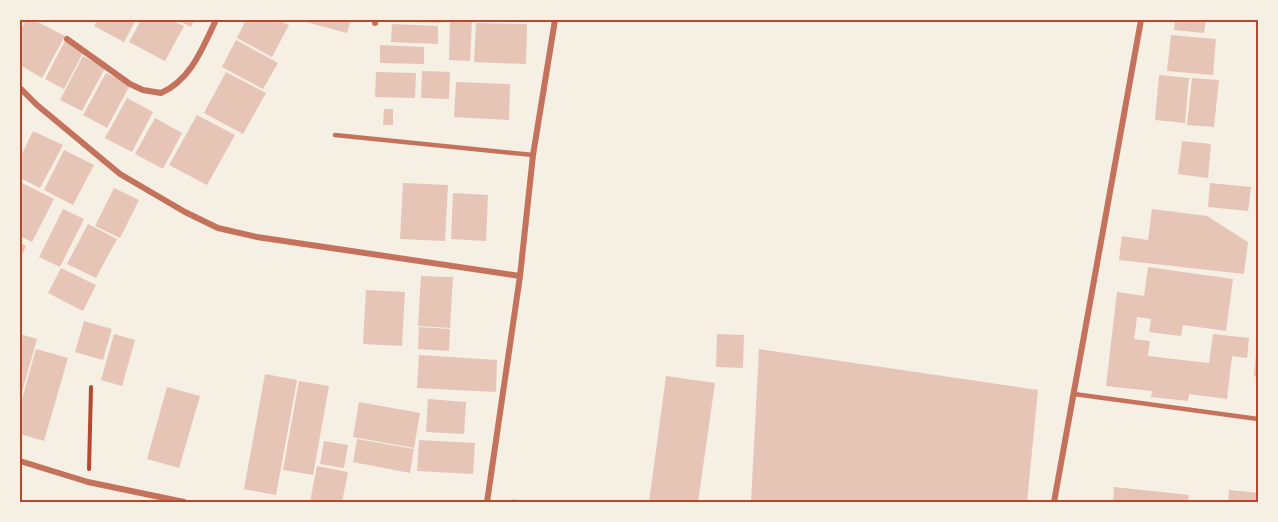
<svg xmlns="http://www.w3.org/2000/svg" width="1278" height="522" viewBox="0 0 1278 522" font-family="Rubik,sans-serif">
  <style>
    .building { fill: #e6c5b7 }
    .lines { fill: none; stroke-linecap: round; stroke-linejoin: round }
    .path { stroke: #b5482f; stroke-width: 4 }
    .service { stroke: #c5725c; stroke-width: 4.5 }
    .minor { stroke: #c5725c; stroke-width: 6 }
    .neatline { fill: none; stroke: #b5482f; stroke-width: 2 }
  </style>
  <rect width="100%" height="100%" fill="#f6efe4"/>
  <path class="building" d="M 26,20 L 34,20 L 65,36 L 42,78 L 20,65 L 20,31 Z
    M 98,20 L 136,20 L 124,42 L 94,26 Z
    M 141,20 L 171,20 L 184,26 L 165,61 L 129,42 Z
    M 177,20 L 194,20 L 191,27 Z
    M 246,20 L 278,20 L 289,25 L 272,57 L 237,38 Z
    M 307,20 L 351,20 L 347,33 L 306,22 Z
    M 390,20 L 441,20 L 441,23 L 390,21 Z
    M 450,20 L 472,20 L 470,61 L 449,60 Z
    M 1175,20 L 1206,20 L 1204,33 L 1174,30 Z
    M 476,23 L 527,24 L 526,64 L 474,62 Z
    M 392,24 L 438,26 L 438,44 L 391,42 Z
    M 1171,35 L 1216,39 L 1213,75 L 1167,71 Z
    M 236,40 L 278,63 L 263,89 L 222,67 Z
    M 65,41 L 84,51 L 64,89 L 45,79 Z
    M 380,45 L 424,47 L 424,64 L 380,63 Z
    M 83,56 L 105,68 L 82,111 L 60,100 Z
    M 422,71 L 450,72 L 449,99 L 421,98 Z
    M 226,72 L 266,93 L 243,134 L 204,113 Z
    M 376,72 L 416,73 L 415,98 L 375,97 Z
    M 106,73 L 130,85 L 107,128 L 83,115 Z
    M 1159,75 L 1189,78 L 1185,123 L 1155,120 Z
    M 1192,78 L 1219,80 L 1214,127 L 1187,125 Z
    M 456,82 L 510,84 L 509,120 L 454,117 Z
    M 127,98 L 153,112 L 132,152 L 105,138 Z
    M 384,109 L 393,109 L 393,125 L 383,125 Z
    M 197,115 L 235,135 L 207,185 L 169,165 Z
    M 155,118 L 182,133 L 163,169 L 135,154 Z
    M 33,131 L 63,145 L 40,188 L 20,178 L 20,158 Z
    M 1182,141 L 1211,144 L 1208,178 L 1178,174 Z
    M 64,150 L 94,165 L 73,205 L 44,190 Z
    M 20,182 L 54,199 L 32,242 L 20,236 Z
    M 403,183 L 448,185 L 445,241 L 400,239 Z
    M 1210,183 L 1251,187 L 1248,211 L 1208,207 Z
    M 114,188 L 139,200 L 120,238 L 95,226 Z
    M 453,193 L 488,195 L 486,241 L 451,239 Z
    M 63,209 L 84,219 L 60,267 L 39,257 Z
    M 1152,209 L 1207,216 L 1248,242 L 1244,274 L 1119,260 L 1122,236 L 1148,240 Z
    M 88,224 L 117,239 L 96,278 L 67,264 Z
    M 20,243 L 26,246 L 20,260 Z
    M 1148,267 L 1233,279 L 1226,331 L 1183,325 L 1181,336 L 1149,332 L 1151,319 L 1137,317 L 1134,339 L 1150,341 L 1148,356 L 1209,363 L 1213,334 L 1249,338 L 1247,358 L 1232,356 L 1227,399 L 1189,394 L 1188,401 L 1151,397 L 1152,391 L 1106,386 L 1117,292 L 1144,296 Z
    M 61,268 L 96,285 L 83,311 L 48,293 Z
    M 421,276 L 453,277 L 450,328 L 418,326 Z
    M 366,290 L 405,292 L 402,346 L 363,344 Z
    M 84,321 L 112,329 L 103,360 L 75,352 Z
    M 419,327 L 450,329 L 449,351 L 418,349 Z
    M 20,334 L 37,339 L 20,399 Z
    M 114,334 L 135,340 L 122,386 L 101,380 Z
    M 717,334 L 744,335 L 743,368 L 716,367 Z
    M 1257,342 L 1258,343 L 1258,376 L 1254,376 Z
    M 36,349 L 68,358 L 44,441 L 20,434 L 20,406 Z
    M 759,349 L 1038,390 L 1027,502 L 751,502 Z
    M 419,355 L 497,360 L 496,392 L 417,388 Z
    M 265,374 L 297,380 L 276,495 L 244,489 Z
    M 666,376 L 715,383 L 698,502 L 649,502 Z
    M 299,381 L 329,386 L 313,475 L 283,470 Z
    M 167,387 L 200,396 L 179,468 L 147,459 Z
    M 428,399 L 466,402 L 464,434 L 426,432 Z
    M 359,402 L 420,413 L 414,448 L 353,437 Z
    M 357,439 L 414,449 L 410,473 L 353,462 Z
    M 419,440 L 475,443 L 473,474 L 417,471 Z
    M 324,441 L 348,445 L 344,468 L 320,464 Z
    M 317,466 L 348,472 L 342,502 L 310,502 Z
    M 1114,487 L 1189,495 L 1188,502 L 1113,502 Z
    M 1229,490 L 1258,493 L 1258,502 L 1228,502 Z
    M 512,499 L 531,501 L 531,502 L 511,502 Z"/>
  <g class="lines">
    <path class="path" d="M 89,469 L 91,387"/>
    <path class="service" d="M 335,135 L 533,155
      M 1074,394 L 1258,419"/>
    <path class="minor" d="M 375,23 L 375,20
      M 67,39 L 130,84 L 143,90 L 161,93 C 191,80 203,47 216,20
      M 20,88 L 37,105 L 120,174 L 185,212 L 218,228 L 257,237 L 520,276
      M 20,461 L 88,482 L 184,502
      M 487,502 L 520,276 L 533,155 L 555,20
      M 1054,502 L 1141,20"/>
  </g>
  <rect width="1278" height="522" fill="none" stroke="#f6efe4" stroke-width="42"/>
  <rect x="21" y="21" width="1236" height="480" class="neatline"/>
</svg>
